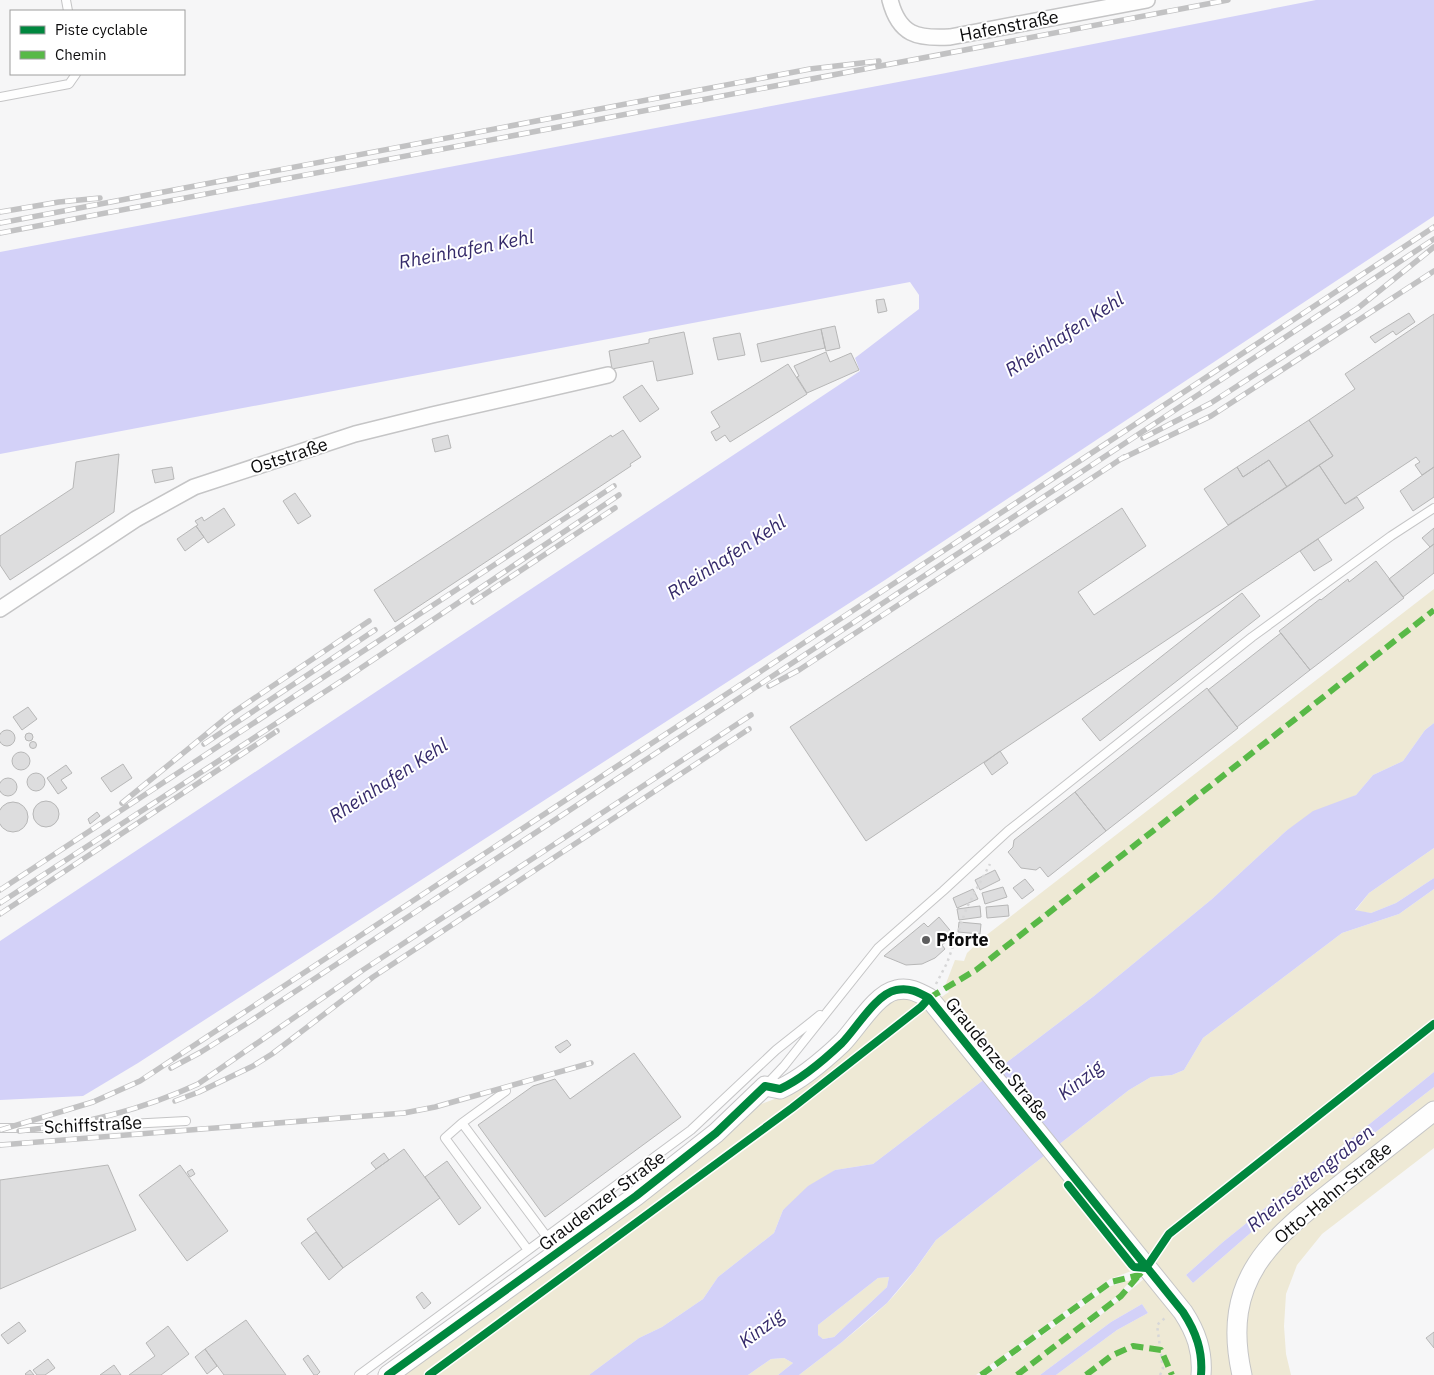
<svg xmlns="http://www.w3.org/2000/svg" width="1434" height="1375" viewBox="0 0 1434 1375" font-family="'IBM Plex Sans',sans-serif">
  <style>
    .green { fill: #eee9d5 }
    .water { fill: #d3d1f8; fill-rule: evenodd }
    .building { fill: #ddddde; stroke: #b7b7b7 }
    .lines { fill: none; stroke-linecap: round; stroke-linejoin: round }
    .service-casing { stroke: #c5c5c6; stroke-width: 10 }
    .minor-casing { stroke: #c5c5c6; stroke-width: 18 }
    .tertiary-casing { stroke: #c5c5c6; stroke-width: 21 }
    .path { stroke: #d7d7d8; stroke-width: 2.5; stroke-dasharray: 2.5 4; stroke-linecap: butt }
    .service { stroke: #fefefe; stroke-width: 8 }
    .minor { stroke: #fefefe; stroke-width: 15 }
    .tertiary { stroke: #fefefe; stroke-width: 19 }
    .rail-casing { stroke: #c2c2c3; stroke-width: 5.5 }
    .rail { stroke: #fff; stroke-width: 4; stroke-dasharray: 11; stroke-linecap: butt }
    .quiet { stroke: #58b947; stroke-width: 6; stroke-dasharray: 12 6; stroke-linecap: butt }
    .cycleway-casing { stroke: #fff; stroke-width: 11 }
    .cycleway { stroke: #00873e; stroke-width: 8 }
    .poi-dot { fill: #5e5e5f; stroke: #fff; stroke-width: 2 }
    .labels { text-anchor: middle; stroke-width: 4; stroke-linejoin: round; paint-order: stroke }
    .street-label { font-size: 18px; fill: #0c0c0d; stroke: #fff }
    .poi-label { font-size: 18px; font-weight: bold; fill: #0c0c0d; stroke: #fff; text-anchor: start }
    .water-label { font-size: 19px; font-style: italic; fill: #352a6a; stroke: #fff }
  </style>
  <rect width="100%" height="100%" fill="#f6f6f7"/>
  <path class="green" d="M 1434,589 L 1434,723 L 1425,730 L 1403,761 L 1373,775 L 1356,795 L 1286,831 L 1212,899 L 1094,996 L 873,1164 L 835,1170 L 783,1210 L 774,1233 L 718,1277 L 703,1299 L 662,1327 L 639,1338 L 589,1375 L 400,1375 L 756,1106 L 785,1095 L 888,1001 L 914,997 L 942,1029 L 940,998 L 949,992 L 945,986 L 955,960 L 964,961 L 967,953 L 984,937 Z
    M 1434,848 L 1434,878 L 1396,903 L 1371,913 L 1355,911 L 1369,893 Z
    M 1434,889 L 1434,1072 L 1223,1242 L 1186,1275 L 1193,1283 L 1293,1196 L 1434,1087 L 1434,1102 L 1255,1251 L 1235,1375 L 1208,1375 L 1134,1240 L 1119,1251 L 1134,1270 L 1110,1279 L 976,1375 L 799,1375 C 829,1352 859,1330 886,1304 C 905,1285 921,1262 936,1240 L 1129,1090 L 1151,1077 L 1172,1075 L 1184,1070 L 1203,1038 L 1342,933 L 1399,914 Z
    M 1434,1120 L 1434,1148 L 1322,1234 L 1297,1265 L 1286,1294 L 1284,1326 L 1286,1354 L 1291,1375 L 1252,1375 L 1248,1365 L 1245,1341 L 1248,1311 L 1253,1287 L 1265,1265 L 1303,1224 Z
    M 889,1277 L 887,1287 L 834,1337 L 823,1339 L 818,1335 L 818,1325 L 878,1278 Z
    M 1145,1278 L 1151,1279 L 1192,1343 L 1193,1375 L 1056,1375 L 1117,1330 L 1148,1313 L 1142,1304 L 1111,1322 L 1040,1375 L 987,1375 L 1111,1286 L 1131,1280 L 1118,1295 L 1086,1321 L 1089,1325 Z
    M 784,1358 L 793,1363 L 778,1375 L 748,1375 L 771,1359 Z"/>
  <path class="water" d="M 1316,0 L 1434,0 L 1434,216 L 885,580 L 138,1063 L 83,1096 L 0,1100 L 0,941 L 860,371 L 855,358 L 919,309 L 919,295 L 910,282 L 0,454 L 0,252 L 946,73 Z
    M 1434,723 L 1434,848 L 1369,893 L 1355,910 L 1371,913 L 1396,903 L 1434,878 L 1434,889 L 1399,914 L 1342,933 L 1203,1038 L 1184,1070 L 1172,1075 L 1151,1077 L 1129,1090 L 936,1240 L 914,1271 L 887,1303 L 842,1342 L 799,1375 L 778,1375 L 793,1363 L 784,1358 L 771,1359 L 748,1375 L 589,1375 L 639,1338 L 662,1327 L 703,1299 L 718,1277 L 774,1233 L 783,1210 L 808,1186 L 835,1170 L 873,1164 L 1094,996 L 1212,899 L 1286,831 L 1313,811 L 1356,795 L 1373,775 L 1403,761 L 1425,730 ZM 889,1277 L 887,1287 L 834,1337 L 823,1339 L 818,1335 L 818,1325 L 878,1278 Z
    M 1434,1072 L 1434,1087 L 1293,1196 L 1193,1283 L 1186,1275 L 1223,1242 Z
    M 1142,1304 L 1148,1313 L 1117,1330 L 1056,1375 L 1040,1375 L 1111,1322 Z"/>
  <path class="building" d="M 884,299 L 887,311 L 878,313 L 876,300 Z
    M 1409,313 L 1415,322 L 1396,335 L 1393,331 L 1375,343 L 1370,337 Z
    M 1434,314 L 1434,467 L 1422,475 L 1415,465 L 1420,462 L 1416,457 L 1345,504 L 1319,465 L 1333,456 L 1309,420 L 1355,389 L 1345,374 Z
    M 835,326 L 840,348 L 826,351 L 821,329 Z
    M 821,329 L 825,348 L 761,362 L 757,344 Z
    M 684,332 L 693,374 L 657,381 L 653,361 L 612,369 L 609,351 L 649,343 L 649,339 Z
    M 740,333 L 745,355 L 718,360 L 713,338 Z
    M 826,352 L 830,362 L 851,353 L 859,370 L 807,393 L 797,377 L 799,376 L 794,366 Z
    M 788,364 L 807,394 L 730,442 L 725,435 L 716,441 L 711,432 L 720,427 L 711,412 Z
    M 642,385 L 659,409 L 640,422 L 623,397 Z
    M 1309,420 L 1333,456 L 1287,487 L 1269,460 L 1243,477 L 1237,467 Z
    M 623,430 L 641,457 L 630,464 L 631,466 L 395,622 L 374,590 L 611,435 L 612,437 Z
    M 448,435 L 451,448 L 435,452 L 432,439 Z
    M 119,454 L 114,512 L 10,580 L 0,565 L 0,536 L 73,488 L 76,462 Z
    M 1269,460 L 1287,487 L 1228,525 L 1204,489 L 1237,467 L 1243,477 Z
    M 1319,465 L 1345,504 L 1357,497 L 1364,508 L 866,841 L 790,727 L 1122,508 L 1146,546 L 1078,592 L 1094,615 Z
    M 172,467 L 174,479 L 155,483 L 152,470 Z
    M 1434,467 L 1434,497 L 1413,511 L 1400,491 Z
    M 295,493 L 311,516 L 298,524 L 283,501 Z
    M 224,508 L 235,525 L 208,543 L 196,526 L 198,525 L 195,521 L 202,517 L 204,521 Z
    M 196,526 L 204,537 L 185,551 L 177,539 Z
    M 1434,528 L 1434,544 L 1430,547 L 1422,538 Z
    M 1318,539 L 1332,560 L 1314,571 L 1300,551 Z
    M 1434,544 L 1434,573 L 1403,597 L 1389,579 Z
    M 1376,561 L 1404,598 L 1310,670 L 1279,631 L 1320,599 L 1321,600 L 1348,579 L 1349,582 Z
    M 1242,593 L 1260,616 L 1100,741 L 1082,719 Z
    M 1281,633 L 1310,670 L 1237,727 L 1208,690 Z
    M 1207,688 L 1238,728 L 1106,831 L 1075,792 Z
    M 28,707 L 37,719 L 22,730 L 13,717 Z
    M-1 738a8 8 0 1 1 16 0a8 8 0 1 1-16 0Z
    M25 737a4 4 0 1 1 8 0a4 4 0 1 1-8 0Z
    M29.5 745a3.5 3.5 0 1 1 7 0a3.5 3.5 0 1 1-7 0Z
    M 1000,751 L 1008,763 L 992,775 L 984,763 Z
    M12 761a9 9 0 1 1 18 0a9 9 0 1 1-18 0Z
    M 123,764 L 132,778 L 111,792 L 101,778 Z
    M 66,765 L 72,773 L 61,780 L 67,788 L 58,794 L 47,778 Z
    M27 782a9 9 0 1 1 18 0a9 9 0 1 1-18 0Z
    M-1 787a9 9 0 1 1 18 0a9 9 0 1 1-18 0Z
    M 1075,792 L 1106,831 L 1048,877 L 1040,867 L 1036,870 L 1021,868 L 1008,852 L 1013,847 L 1014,840 Z
    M33 814a13 13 0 1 1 26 0a13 13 0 1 1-26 0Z
    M-2 817a15 15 0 1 1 30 0a15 15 0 1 1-30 0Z
    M 97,812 L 100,816 L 90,824 L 88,819 Z
    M 995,870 L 1000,880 L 980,890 L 975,880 Z
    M 1025,879 L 1034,890 L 1022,899 L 1013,888 Z
    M 1003,887 L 1007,897 L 985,904 L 982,893 Z
    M 973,889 L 978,899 L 957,908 L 953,898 Z
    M 1008,905 L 1009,916 L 987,918 L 986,907 Z
    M 980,906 L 981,917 L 959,920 L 957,909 Z
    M 939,917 L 954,935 L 942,945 L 945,949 L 935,958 L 922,964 L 906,965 L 884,956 L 924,923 L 928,927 Z
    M 959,922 L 981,924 L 980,934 L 958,932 Z
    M 567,1040 L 571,1045 L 560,1053 L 555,1047 Z
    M 634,1053 L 681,1117 L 545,1217 L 478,1125 L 533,1086 L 555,1079 L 570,1099 Z
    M 404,1149 L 440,1198 L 343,1268 L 307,1219 Z
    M 384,1153 L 389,1160 L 376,1169 L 371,1163 Z
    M 447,1161 L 481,1208 L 459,1225 L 425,1177 Z
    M 108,1165 L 136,1230 L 0,1289 L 0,1180 Z
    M 180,1165 L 228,1231 L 187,1261 L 139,1195 Z
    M 192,1169 L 195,1174 L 190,1177 L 187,1172 Z
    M 316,1232 L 343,1268 L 329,1280 L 301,1243 Z
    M 422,1292 L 431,1303 L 424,1309 L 416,1297 Z
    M 246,1320 L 286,1375 L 224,1375 L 205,1349 Z
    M 19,1322 L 26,1331 L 8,1344 L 1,1335 Z
    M 168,1326 L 189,1354 L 161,1375 L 129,1375 L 155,1356 L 146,1343 Z
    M 1434,1332 L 1434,1348 L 1426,1338 Z
    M 205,1349 L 217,1366 L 207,1374 L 195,1357 Z
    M 308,1355 L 320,1372 L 317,1375 L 314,1375 L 303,1359 Z
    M 48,1359 L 55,1368 L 45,1375 L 37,1375 L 33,1370 Z
    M 114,1365 L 121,1375 L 100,1375 Z
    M 30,1370 L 34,1375 L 26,1375 L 25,1374 Z"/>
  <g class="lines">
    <g class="service-casing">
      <path id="service" d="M 66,0 L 68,11
        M 0,97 L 69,84 L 76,74
        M 767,1084 L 784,1066 L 878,948 L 943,891 L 1008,831 L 1252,637 L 1391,536 L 1434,508
        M 506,1091 L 462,1123 L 445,1138 L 528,1250
        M 462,1123 L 547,1237
        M 0,1128 L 53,1128 L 186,1121
        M 359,1375 L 691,1130 L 776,1050 L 820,1015"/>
    </g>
    <g class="minor-casing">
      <path id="minor" d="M 890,0 C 899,35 917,39 950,37 L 1147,0
        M 0,609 L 136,519 L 194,487 L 355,434 L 432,415 L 608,375"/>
    </g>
    <g class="tertiary-casing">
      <path id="tertiary" d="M 388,1375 L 636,1196 L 716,1133 L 765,1086 L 780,1089 C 802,1079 824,1060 842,1043 C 856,1029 876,994 896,990 C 909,987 918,992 929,998 L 1183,1312 C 1196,1332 1203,1351 1201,1375
        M 1242,1375 C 1220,1278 1272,1238 1341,1184 C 1372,1160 1403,1135 1434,1111"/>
    </g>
    <path class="path" d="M 936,984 L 947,963 L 967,907 L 990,864
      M 1160,1375 L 1163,1369 L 1157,1325 L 1165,1318 L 1164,1317"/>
    <use href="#service" class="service"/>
    <use href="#minor" class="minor"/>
    <use href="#tertiary" class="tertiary"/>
    <g class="rail-casing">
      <path id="rail" d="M 0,212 L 59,202 L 100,198
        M 0,223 L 810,69 L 879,61
        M 0,233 L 1228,0
        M 1143,438 L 1211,403 L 1358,308 L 1434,247
        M 1119,460 L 1211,416 L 1434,271
        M 473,602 L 615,508
        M 769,686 L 799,670 L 1124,457
        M 204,744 L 375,630
        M 122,803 L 231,714 L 369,621
        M 0,890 L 614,486
        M 0,903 L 346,678 L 619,495
        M 0,914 L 277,731
        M 171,1068 L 201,1052 L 246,1024 L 1434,239
        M 175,1101 L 199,1092 L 253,1066 L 272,1054 L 373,977 L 749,729
        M 0,1130 L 93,1102 L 140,1081 L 1434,227
        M 19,1131 C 81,1125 142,1110 198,1084 L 363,970 L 751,715
        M 0,1145 L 404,1113 L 435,1107 L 591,1063"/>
    </g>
    <use href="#rail" class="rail"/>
    <path class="quiet" d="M 929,998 L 976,970 L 1434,610
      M 981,1375 L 1111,1282 L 1139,1275 L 1147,1267
      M 1017,1375 L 1121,1296 L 1139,1275
      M 1086,1375 L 1111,1356 L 1133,1346 L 1161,1350 L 1172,1375"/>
    <g class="cycleway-casing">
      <path id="cycleway" d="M 1068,1185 L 1132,1265 L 1134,1267 L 1146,1268
        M 1146,1268 L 1169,1234 L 1434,1024
        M 388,1375 L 636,1196 L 716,1133 L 765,1086 L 780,1089 C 802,1079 824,1060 842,1043 C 856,1029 876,994 896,990 C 909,987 918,992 929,998 L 1183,1312 C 1196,1332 1203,1351 1201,1375
        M 429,1375 L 792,1108 L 921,1007 L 929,998"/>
    </g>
    <use href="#cycleway" class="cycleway"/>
  </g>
  <circle class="poi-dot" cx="926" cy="940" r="5"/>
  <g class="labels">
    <g class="street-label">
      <text transform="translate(1009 26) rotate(-11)" y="6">Hafenstraße</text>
      <text transform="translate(289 456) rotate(-18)" y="6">Oststraße</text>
      <text transform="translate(997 1059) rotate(51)" y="6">Graudenzer Straße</text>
      <text transform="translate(93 1125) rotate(-3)" y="6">Schiffstraße</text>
      <text transform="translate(1333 1193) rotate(-40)" y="6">Otto-Hahn-Straße</text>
      <text transform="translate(602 1201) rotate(-37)" y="6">Graudenzer Straße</text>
    </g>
    <g class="poi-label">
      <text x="936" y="946">Pforte</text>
    </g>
    <g class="water-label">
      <text transform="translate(466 249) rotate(-11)" y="7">Rheinhafen Kehl</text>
      <text transform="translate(1064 334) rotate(-33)" y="7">Rheinhafen Kehl</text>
      <text transform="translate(726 557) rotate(-33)" y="7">Rheinhafen Kehl</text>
      <text transform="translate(388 780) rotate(-33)" y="7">Rheinhafen Kehl</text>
      <text transform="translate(1080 1080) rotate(-38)" y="7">Kinzig</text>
      <text transform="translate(1310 1178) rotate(-39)" y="7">Rheinseitengraben</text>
      <text transform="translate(761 1328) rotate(-37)" y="7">Kinzig</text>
    </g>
  </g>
  <rect x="10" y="10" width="175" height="65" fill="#ffffff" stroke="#9e9e9e"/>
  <rect x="20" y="26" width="25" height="8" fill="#00873e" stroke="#9e9e9e"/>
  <text x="55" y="35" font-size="15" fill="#0c0c0d">Piste cyclable</text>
  <rect x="20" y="51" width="25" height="8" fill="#58b947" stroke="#9e9e9e"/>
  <text x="55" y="60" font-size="15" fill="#0c0c0d">Chemin</text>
</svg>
